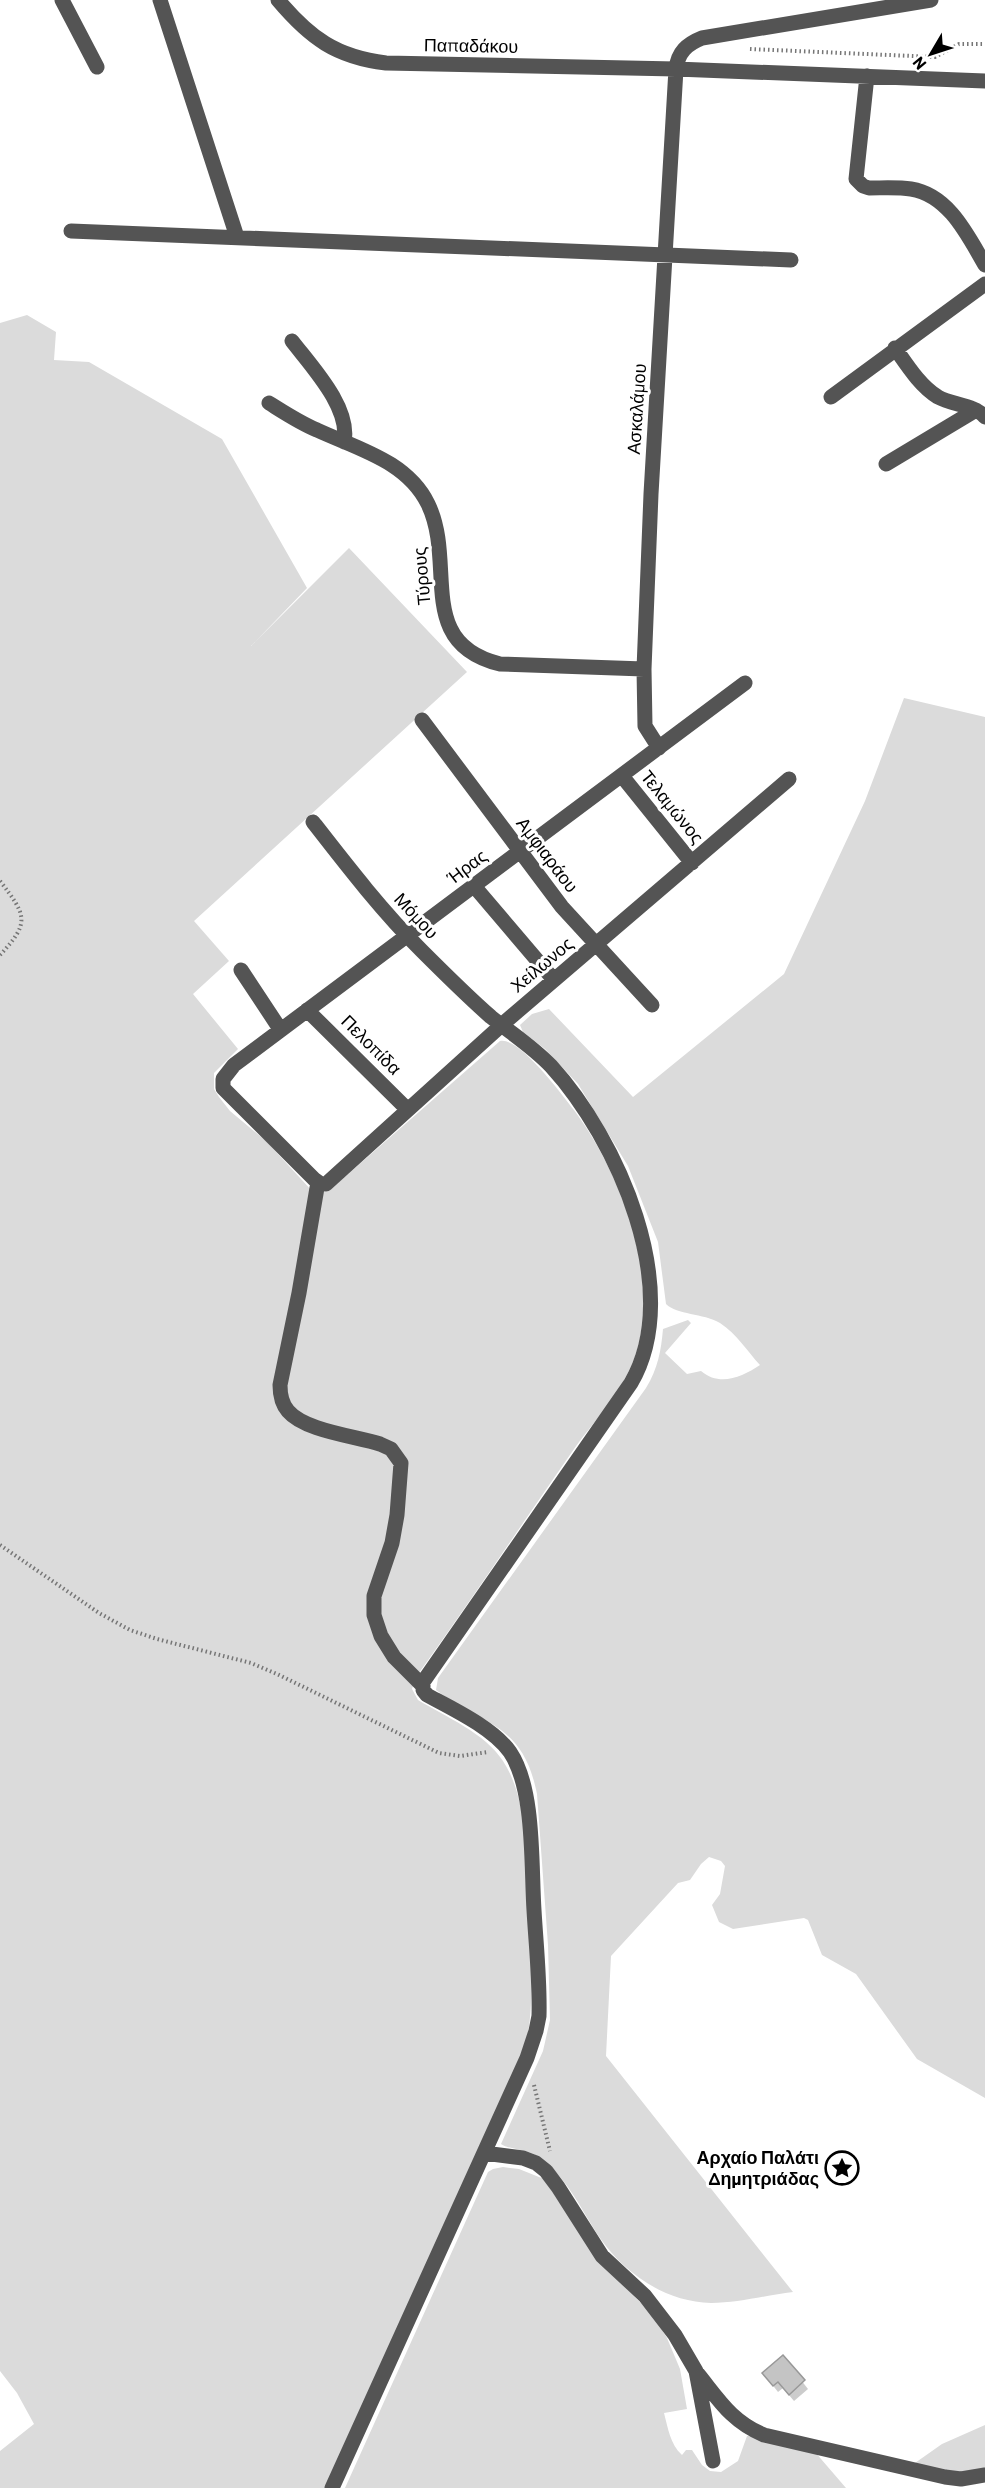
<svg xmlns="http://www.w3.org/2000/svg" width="985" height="2488" viewBox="0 0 985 2488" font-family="Barlow,sans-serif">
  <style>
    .green { fill: #dbdbdb }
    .shadow { fill: #0003 }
    .building { fill: #c4c4c4; stroke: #989898; stroke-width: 1.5 }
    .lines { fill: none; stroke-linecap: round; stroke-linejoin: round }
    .path { stroke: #767676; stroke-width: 4; stroke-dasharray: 1.5 3; stroke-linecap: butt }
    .minor { stroke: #545454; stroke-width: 15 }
    .labels { text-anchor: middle; stroke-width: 6; stroke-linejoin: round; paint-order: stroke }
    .street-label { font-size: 18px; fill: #000; stroke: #fff }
    .poi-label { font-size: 18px; font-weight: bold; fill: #000; stroke: #fff; text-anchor: end }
  </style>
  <rect width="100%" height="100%" fill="#fff"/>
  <path class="green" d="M 27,315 L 56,332 L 54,360 L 89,362 L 222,439 L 307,588 L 251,646 L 349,548 L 467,672 L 194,921 L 229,961 L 193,994 L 238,1049 L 214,1073 L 214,1089 L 219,1097 L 230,1111 L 266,1141 L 313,1192 L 320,1194 L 331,1189 L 500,1041 C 519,1036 563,1096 574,1110 C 620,1172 659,1273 637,1350 C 626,1388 597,1417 574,1449 C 521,1525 470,1602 416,1677 L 412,1689 L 418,1700 C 446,1717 485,1733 503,1761 C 529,1801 525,1858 527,1904 C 530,1953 536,2001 525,2050 L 325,2488 L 0,2488 L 0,2451 L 34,2424 L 17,2393 L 0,2371 L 0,323 Z
    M 904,698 L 985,717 L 985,2098 L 917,2059 L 856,1974 L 822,1955 L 808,1920 L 804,1918 L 733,1929 L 719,1922 L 712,1905 L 720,1894 L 725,1866 L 721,1861 L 709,1857 L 701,1864 L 690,1880 L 678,1883 L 611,1956 L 606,2056 L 793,2292 C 767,2295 738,2303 711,2303 C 666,2302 625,2274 600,2238 C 582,2211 569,2181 543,2160 C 529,2148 512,2151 501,2144 L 543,2051 L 550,2020 L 548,1945 L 537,1794 C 523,1724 486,1726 436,1690 L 438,1678 L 646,1388 C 658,1368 661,1351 663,1329 L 688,1320 L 691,1323 L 665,1353 L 687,1374 L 701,1371 C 720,1387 742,1377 760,1365 C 747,1351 737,1334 720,1323 C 703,1313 677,1315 666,1304 L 658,1242 L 628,1166 L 578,1084 L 545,1049 L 523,1032 L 520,1025 L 532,1014 L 549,1009 L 633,1097 L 784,974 L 865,801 Z
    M 503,2167 L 519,2169 L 544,2179 L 598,2261 L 652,2314 L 667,2338 L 680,2369 L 687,2409 L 664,2413 C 668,2428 670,2444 682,2455 L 686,2450 L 692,2450 L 702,2465 L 710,2471 L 721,2472 L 738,2461 L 747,2436 L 752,2436 L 815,2452 L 846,2488 L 345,2488 L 488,2172 L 493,2169 Z
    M 985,2425 L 985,2481 L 905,2470 L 942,2444 Z"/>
  <path class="shadow" d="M 783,2357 L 808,2389 L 794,2401 L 783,2388 L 778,2392 L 764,2374 Z"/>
  <path class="building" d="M 783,2355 L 805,2380 L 789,2395 L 778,2382 L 773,2386 L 762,2373 Z"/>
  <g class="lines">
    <path class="path" d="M 750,49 L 935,57 L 959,44 L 985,44
      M 0,881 C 26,915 31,922 0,955
      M 0,1545 L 99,1613 L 130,1630 L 157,1639 L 251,1663 L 277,1674 L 439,1753 L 460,1756 L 488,1752
      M 534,2085 L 550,2151"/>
    <path class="minor" d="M 62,0 L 97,67
      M 160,0 L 237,237
      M 278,0 C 310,38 336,57 386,63 L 676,69 L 985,81
      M 867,76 L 856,179 L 863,186 L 869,188 C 883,188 898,187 911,189 C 949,195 968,236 985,265
      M 71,231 L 791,260
      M 292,341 C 312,367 351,408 344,442
      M 895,348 C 907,365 920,386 938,397 C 952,405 975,405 985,417
      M 831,397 L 985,284
      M 269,403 C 285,413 300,423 317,430 C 358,449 407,461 428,504 C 457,564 414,643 500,664 L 644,669
      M 886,464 L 976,410
      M 745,683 L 234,1065 L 223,1079 L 223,1088 L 314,1179 L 321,1184 L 326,1184 L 505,1022 L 789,779
      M 422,720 L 562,907 L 652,1005
      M 659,748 L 645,726 L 644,669 L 651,494 L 676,69 C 678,52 687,44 702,38 L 931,0
      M 622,776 L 692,863
      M 313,822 C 348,867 382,911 422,951 C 444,973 467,996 491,1017 C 511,1033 533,1047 551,1066 C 617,1138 685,1290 631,1383 L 423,1682 L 423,1690 L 427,1695 C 453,1709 493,1728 510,1752 C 535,1789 531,1865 534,1910 C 536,1945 540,1980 539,2016 L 536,2031 L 527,2058 L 332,2488
      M 474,886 L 554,980
      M 241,970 L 280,1029
      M 307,1010 L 407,1109
      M 318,1182 L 299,1293 L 280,1385 C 280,1394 281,1403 288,1411 C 305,1431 355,1436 380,1444 L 391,1449 L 401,1463 L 397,1515 L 392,1543 L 374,1596 L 374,1615 L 381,1636 L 394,1657 L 422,1685
      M 484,2153 L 523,2158 L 536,2163 L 546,2171 L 558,2187 L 602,2256 L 645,2296 L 675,2335 L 696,2371 L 713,2461
      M 698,2374 C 719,2400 732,2422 764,2435 L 945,2477 L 961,2479 L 985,2475"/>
  </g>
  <defs>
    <g id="sight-ring" transform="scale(1.725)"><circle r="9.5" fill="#fff" stroke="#000" stroke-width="1.5"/><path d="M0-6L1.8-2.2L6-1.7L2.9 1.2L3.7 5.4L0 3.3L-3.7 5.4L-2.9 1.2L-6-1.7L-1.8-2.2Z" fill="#000"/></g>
  </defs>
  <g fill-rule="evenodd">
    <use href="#sight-ring" x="842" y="2168"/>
  </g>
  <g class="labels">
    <g class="street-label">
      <text transform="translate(471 46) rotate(1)" y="6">Παπαδάκου</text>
      <text transform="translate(637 409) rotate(-86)" y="6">Ασκαλάμου</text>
      <text transform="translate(422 576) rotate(-95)" y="6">Τύρους</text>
      <text transform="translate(672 807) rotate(51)" y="6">Τελαμώνος</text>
      <text transform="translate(547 855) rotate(53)" y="6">Αμφιαράου</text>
      <text transform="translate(467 867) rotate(-37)" y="6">Ήρας</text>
      <text transform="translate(416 916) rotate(47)" y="6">Μόμου</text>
      <text transform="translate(542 965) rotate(-40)" y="6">Χείλωνος</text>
      <text transform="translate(371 1045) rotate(45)" y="6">Πελοπίδα</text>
    </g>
    <g class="poi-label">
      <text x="819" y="2164">Αρχαίο Παλάτι<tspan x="819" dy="21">Δημητριάδας</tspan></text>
    </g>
  </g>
  <g transform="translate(931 54) rotate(231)" stroke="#ffffff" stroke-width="4.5" paint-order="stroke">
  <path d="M0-4.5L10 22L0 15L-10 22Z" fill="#000000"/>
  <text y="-9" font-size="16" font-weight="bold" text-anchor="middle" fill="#000000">N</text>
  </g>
</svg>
